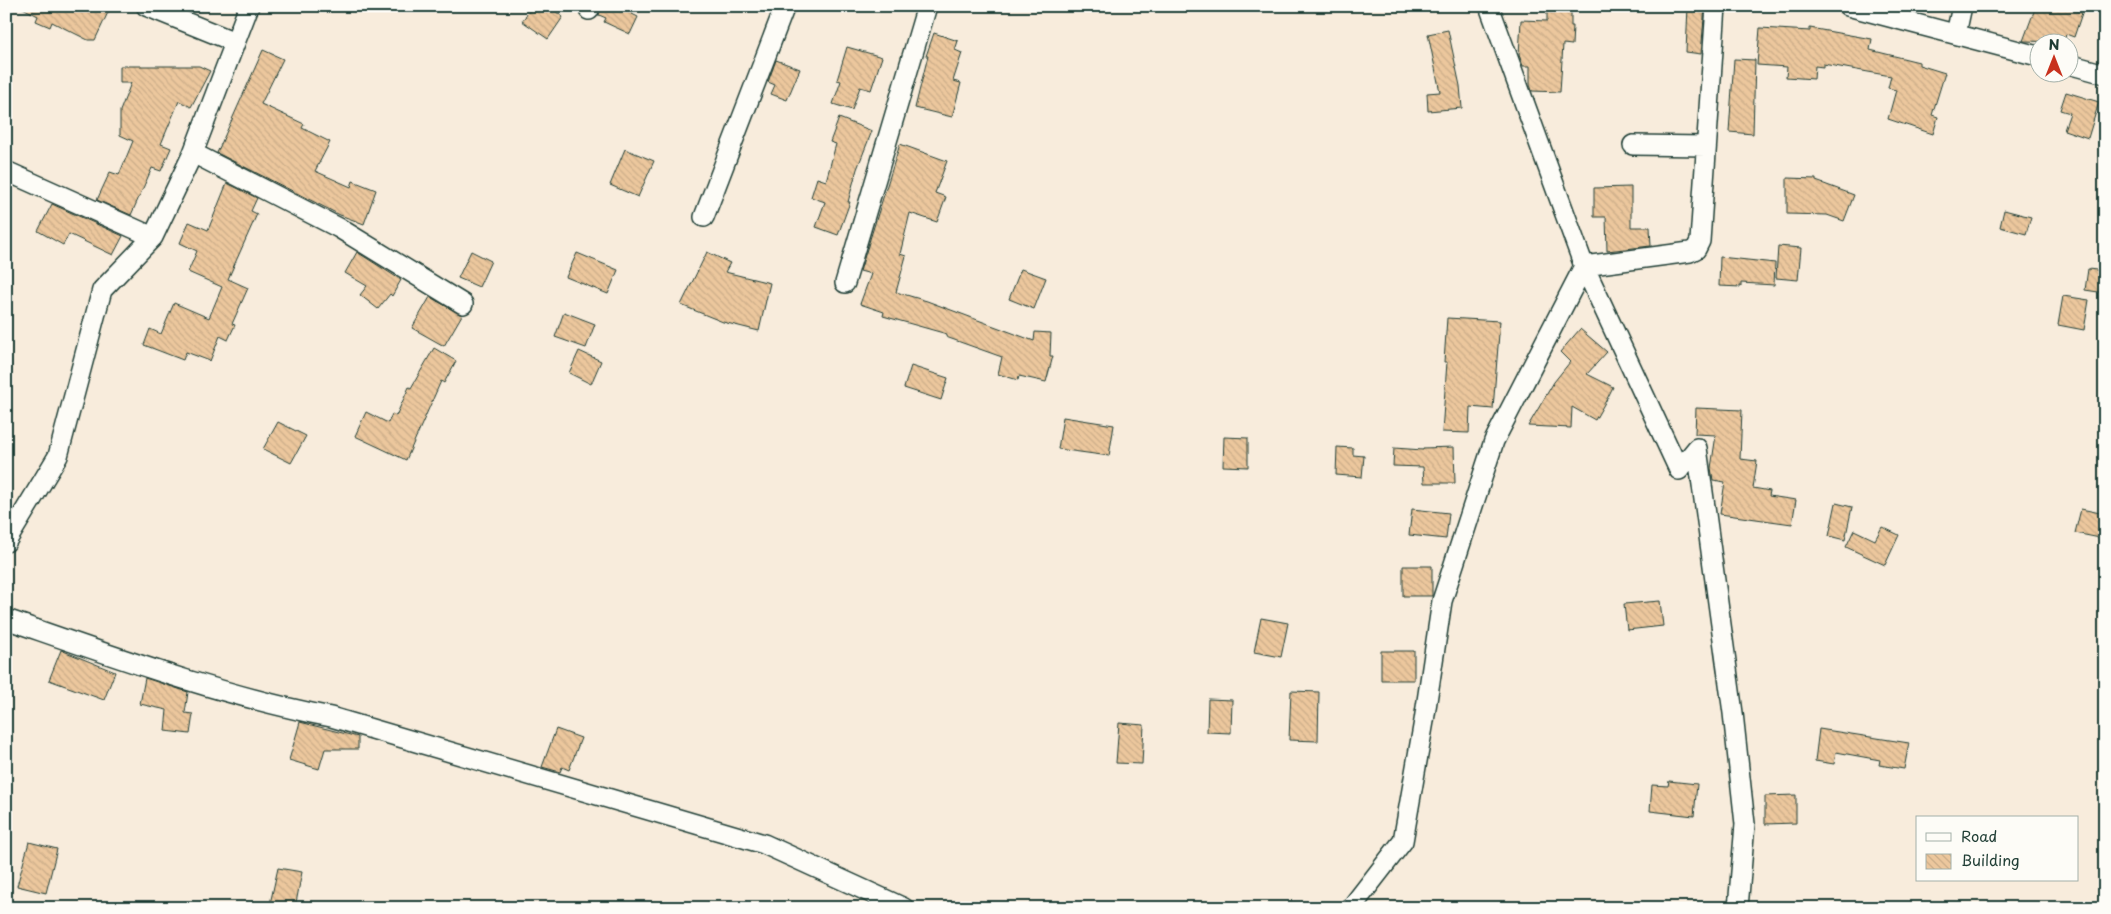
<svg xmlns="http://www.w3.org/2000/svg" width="2111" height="914" viewBox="0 0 2111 914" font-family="'Playpen Sans',sans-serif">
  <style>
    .building { fill: url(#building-back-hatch); stroke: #1f3d34 }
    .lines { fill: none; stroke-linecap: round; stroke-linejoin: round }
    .street-casing { stroke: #1f3d34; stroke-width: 22 }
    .street { stroke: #fdfcf7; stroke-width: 19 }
  </style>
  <defs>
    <pattern id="building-back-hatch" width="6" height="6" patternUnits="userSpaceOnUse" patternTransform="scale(1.25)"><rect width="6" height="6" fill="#ecc79d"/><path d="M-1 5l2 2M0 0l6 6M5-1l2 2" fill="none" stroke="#caac88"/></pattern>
  </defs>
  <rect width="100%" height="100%" fill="#f8ecdc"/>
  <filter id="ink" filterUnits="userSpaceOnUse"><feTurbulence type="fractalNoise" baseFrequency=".02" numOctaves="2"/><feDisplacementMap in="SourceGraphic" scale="10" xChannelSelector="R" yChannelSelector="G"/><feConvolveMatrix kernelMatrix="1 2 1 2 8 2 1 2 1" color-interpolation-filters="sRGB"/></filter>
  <g filter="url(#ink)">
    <path class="building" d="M 19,6 L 111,6 L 95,40 L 88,40 L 52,22 L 50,27 L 36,21 L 38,16 Z
      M 533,6 L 548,6 L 563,17 L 548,39 L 522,21 Z
      M 601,6 L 635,6 L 632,14 L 638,17 L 630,34 L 604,22 L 606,18 L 599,15 Z
      M 1547,6 L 1571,6 L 1571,26 L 1573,26 L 1572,45 L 1563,44 L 1560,92 L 1532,91 L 1530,84 L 1530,66 L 1523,66 L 1519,55 L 1521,20 L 1547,21 Z
      M 1688,6 L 1705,6 L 1701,54 L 1686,52 Z
      M 2036,6 L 2060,6 L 2082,13 L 2074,37 L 2066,34 L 2064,42 L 2023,41 Z
      M 1760,28 L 1810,31 L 1810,28 L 1872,39 L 1870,50 L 1919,62 L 1919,65 L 1945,73 L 1932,115 L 1938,117 L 1933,134 L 1888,119 L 1896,90 L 1888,88 L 1891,76 L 1823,64 L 1823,67 L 1815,66 L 1814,79 L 1786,77 L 1787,67 L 1757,65 Z
      M 1448,30 L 1460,86 L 1462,108 L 1428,111 L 1427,93 L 1440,92 L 1428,34 Z
      M 934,33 L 958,41 L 955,50 L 962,53 L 953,81 L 961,83 L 952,117 L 915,108 L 928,56 L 926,56 Z
      M 847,47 L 882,57 L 871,90 L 860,87 L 852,110 L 833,104 L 841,81 L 837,80 Z
      M 263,50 L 283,59 L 261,104 L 304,124 L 302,128 L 330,142 L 315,171 L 351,187 L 353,181 L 376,190 L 364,224 L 340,215 L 217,153 Z
      M 1734,59 L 1755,60 L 1753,134 L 1729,132 Z
      M 776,60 L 800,69 L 787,100 L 771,94 L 775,85 L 768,82 Z
      M 120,66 L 199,66 L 210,71 L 191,107 L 179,101 L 161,144 L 171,148 L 161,171 L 152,168 L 131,215 L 97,200 L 110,172 L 119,175 L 133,141 L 120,135 L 120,111 L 131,83 L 120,83 Z
      M 2066,92 L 2099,102 L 2088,138 L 2064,130 L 2070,113 L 2060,110 Z
      M 839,118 L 872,131 L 857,169 L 848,202 L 850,202 L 838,235 L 816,227 L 825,202 L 811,197 L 817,178 L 826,181 L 836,144 L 830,142 Z
      M 900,144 L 947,161 L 935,193 L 946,197 L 937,222 L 910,213 L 900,254 L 906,256 L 896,292 L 927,301 L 1034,341 L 1035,332 L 1051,333 L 1050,356 L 1053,356 L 1046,382 L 1019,376 L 1018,380 L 998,374 L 1002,357 L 946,337 L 947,334 L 883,316 L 884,312 L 860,304 L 871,274 L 860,271 Z
      M 625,149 L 654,161 L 638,197 L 610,185 Z
      M 1787,178 L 1816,179 L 1816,181 L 1854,195 L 1844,221 L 1827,215 L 1787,214 Z
      M 227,183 L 257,198 L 251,211 L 257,214 L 228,279 L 248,288 L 232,324 L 235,325 L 228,340 L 220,336 L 210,361 L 186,352 L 183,360 L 144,345 L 150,329 L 161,334 L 174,303 L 209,318 L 222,287 L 188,272 L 197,251 L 180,243 L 189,222 L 208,230 Z
      M 1631,187 L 1631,227 L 1650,227 L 1651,246 L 1607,251 L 1606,217 L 1594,217 L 1594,188 Z
      M 52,204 L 123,236 L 113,255 L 69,234 L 63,245 L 38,231 Z
      M 2004,210 L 2031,217 L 2026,234 L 2000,227 Z
      M 1778,246 L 1801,248 L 1798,280 L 1776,278 Z
      M 471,251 L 491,261 L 479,287 L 458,278 Z
      M 357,252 L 401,280 L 392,296 L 390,294 L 378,309 L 360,295 L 367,286 L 345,273 Z
      M 707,252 L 730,263 L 725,272 L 770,283 L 759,331 L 723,322 L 681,305 Z
      M 577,253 L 618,270 L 608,294 L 566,277 Z
      M 1720,257 L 1775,263 L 1774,285 L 1741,283 L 1741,287 L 1719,286 Z
      M 1021,269 L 1046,278 L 1034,309 L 1009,299 Z
      M 2088,269 L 2105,271 L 2105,293 L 2085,290 Z
      M 2063,296 L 2089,300 L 2084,330 L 2058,325 Z
      M 430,297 L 462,315 L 444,346 L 412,328 Z
      M 564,312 L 595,324 L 586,348 L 555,337 Z
      M 1447,318 L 1500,321 L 1493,409 L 1470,407 L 1469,433 L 1442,432 L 1447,362 L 1444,362 Z
      M 1580,329 L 1607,352 L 1587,374 L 1613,387 L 1608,397 L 1595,420 L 1572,407 L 1571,428 L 1528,426 L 1554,382 L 1570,362 L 1560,352 Z
      M 434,348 L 456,361 L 444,383 L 441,381 L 406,460 L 355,436 L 366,412 L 388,423 L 392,414 L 396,416 L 409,387 L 411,388 Z
      M 579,351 L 601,361 L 591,384 L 569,373 Z
      M 911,366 L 948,378 L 941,400 L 904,388 Z
      M 1696,408 L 1742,410 L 1740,459 L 1757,461 L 1753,488 L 1770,491 L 1769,496 L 1796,500 L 1792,524 L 1720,514 L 1725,482 L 1713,480 L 1711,468 L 1716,435 L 1695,434 Z
      M 1063,417 L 1114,425 L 1109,456 L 1058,449 Z
      M 278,422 L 306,436 L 291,463 L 263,449 Z
      M 1224,437 L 1248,438 L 1248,467 L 1223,466 Z
      M 1337,447 L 1353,448 L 1353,455 L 1364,456 L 1362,477 L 1336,475 Z
      M 1454,447 L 1455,483 L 1424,483 L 1423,467 L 1393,466 L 1394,448 L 1423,450 L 1423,448 Z
      M 1836,503 L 1852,507 L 1845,540 L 1829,536 Z
      M 1412,509 L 1449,513 L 1446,539 L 1409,535 Z
      M 2081,509 L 2105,514 L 2105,539 L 2075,533 Z
      M 1882,527 L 1899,535 L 1885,565 L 1846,547 L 1854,530 L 1875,540 Z
      M 1403,566 L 1432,566 L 1432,596 L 1403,596 Z
      M 1660,601 L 1663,626 L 1627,630 L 1624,604 Z
      M 1261,618 L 1288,623 L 1281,657 L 1254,652 Z
      M 61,650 L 115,672 L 104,700 L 49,680 Z
      M 1381,651 L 1414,651 L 1414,680 L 1381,680 Z
      M 145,678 L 188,692 L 185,713 L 193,714 L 190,734 L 165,731 L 167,710 L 140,704 Z
      M 1291,691 L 1319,692 L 1318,741 L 1289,740 Z
      M 1208,699 L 1232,700 L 1231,733 L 1207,732 Z
      M 300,722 L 358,737 L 358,749 L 325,749 L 319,769 L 289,760 Z
      M 1119,723 L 1144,725 L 1142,764 L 1116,763 Z
      M 556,729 L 581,738 L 569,770 L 562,767 L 560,772 L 542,767 Z
      M 1819,729 L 1909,743 L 1904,769 L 1879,765 L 1880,760 L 1836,752 L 1834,764 L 1815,761 Z
      M 1669,781 L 1697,784 L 1694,816 L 1650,811 L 1652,785 L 1668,786 Z
      M 1796,795 L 1796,823 L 1765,824 L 1765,796 Z
      M 29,842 L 57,849 L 46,893 L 17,886 Z
      M 278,868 L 302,872 L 295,908 L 270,904 Z"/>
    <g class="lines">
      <g class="street-casing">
        <path id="street" d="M 146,6 L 235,42
          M 1489,6 L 1584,266 L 1679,470 L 1697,448 L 1733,713 L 1745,824 L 1738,908
          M 1848,6 L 2038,56
          M 589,10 L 590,6
          M 1956,34 L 1962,6
          M 2068,64 L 2105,74
          M 1633,145 L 1706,146
          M 193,153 L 339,228 L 463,304
          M 6,171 L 153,237
          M 704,217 L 785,6
          M 845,283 L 927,6
          M 6,542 L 58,456 L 102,290 L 153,237 L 193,153 L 249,6
          M 6,619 C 113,656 219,695 331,717 L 764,844 L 904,908
          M 1351,908 L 1403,841 L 1424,721 L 1442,601 L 1494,441 L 1584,266 L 1690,252 L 1696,249 L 1700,241 L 1716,6"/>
      </g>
      <use href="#street" class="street"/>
    </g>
  </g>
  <rect width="2111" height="914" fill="none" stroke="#fdfcf7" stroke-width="25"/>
  <rect x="12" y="12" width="2086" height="889" fill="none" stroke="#1f3d34" stroke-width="2" filter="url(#ink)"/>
  <rect x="1916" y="816" width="162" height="65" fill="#fdfcf7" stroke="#a4b0a9"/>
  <rect x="1926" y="833" width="25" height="8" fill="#fdfcf7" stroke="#a4b0a9"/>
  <text x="1961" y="842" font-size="15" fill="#1f3d34">Road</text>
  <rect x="1926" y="854" width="25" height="15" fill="url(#building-back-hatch)" stroke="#a4b0a9"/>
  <text x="1961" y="866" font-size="15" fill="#1f3d34">Building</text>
  <g transform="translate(2054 58)"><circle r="24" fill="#fdfcf7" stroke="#a4b0a9"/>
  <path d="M0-4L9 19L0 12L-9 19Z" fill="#c8321e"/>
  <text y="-8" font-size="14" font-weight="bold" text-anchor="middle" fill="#1f3d34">N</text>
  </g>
</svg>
